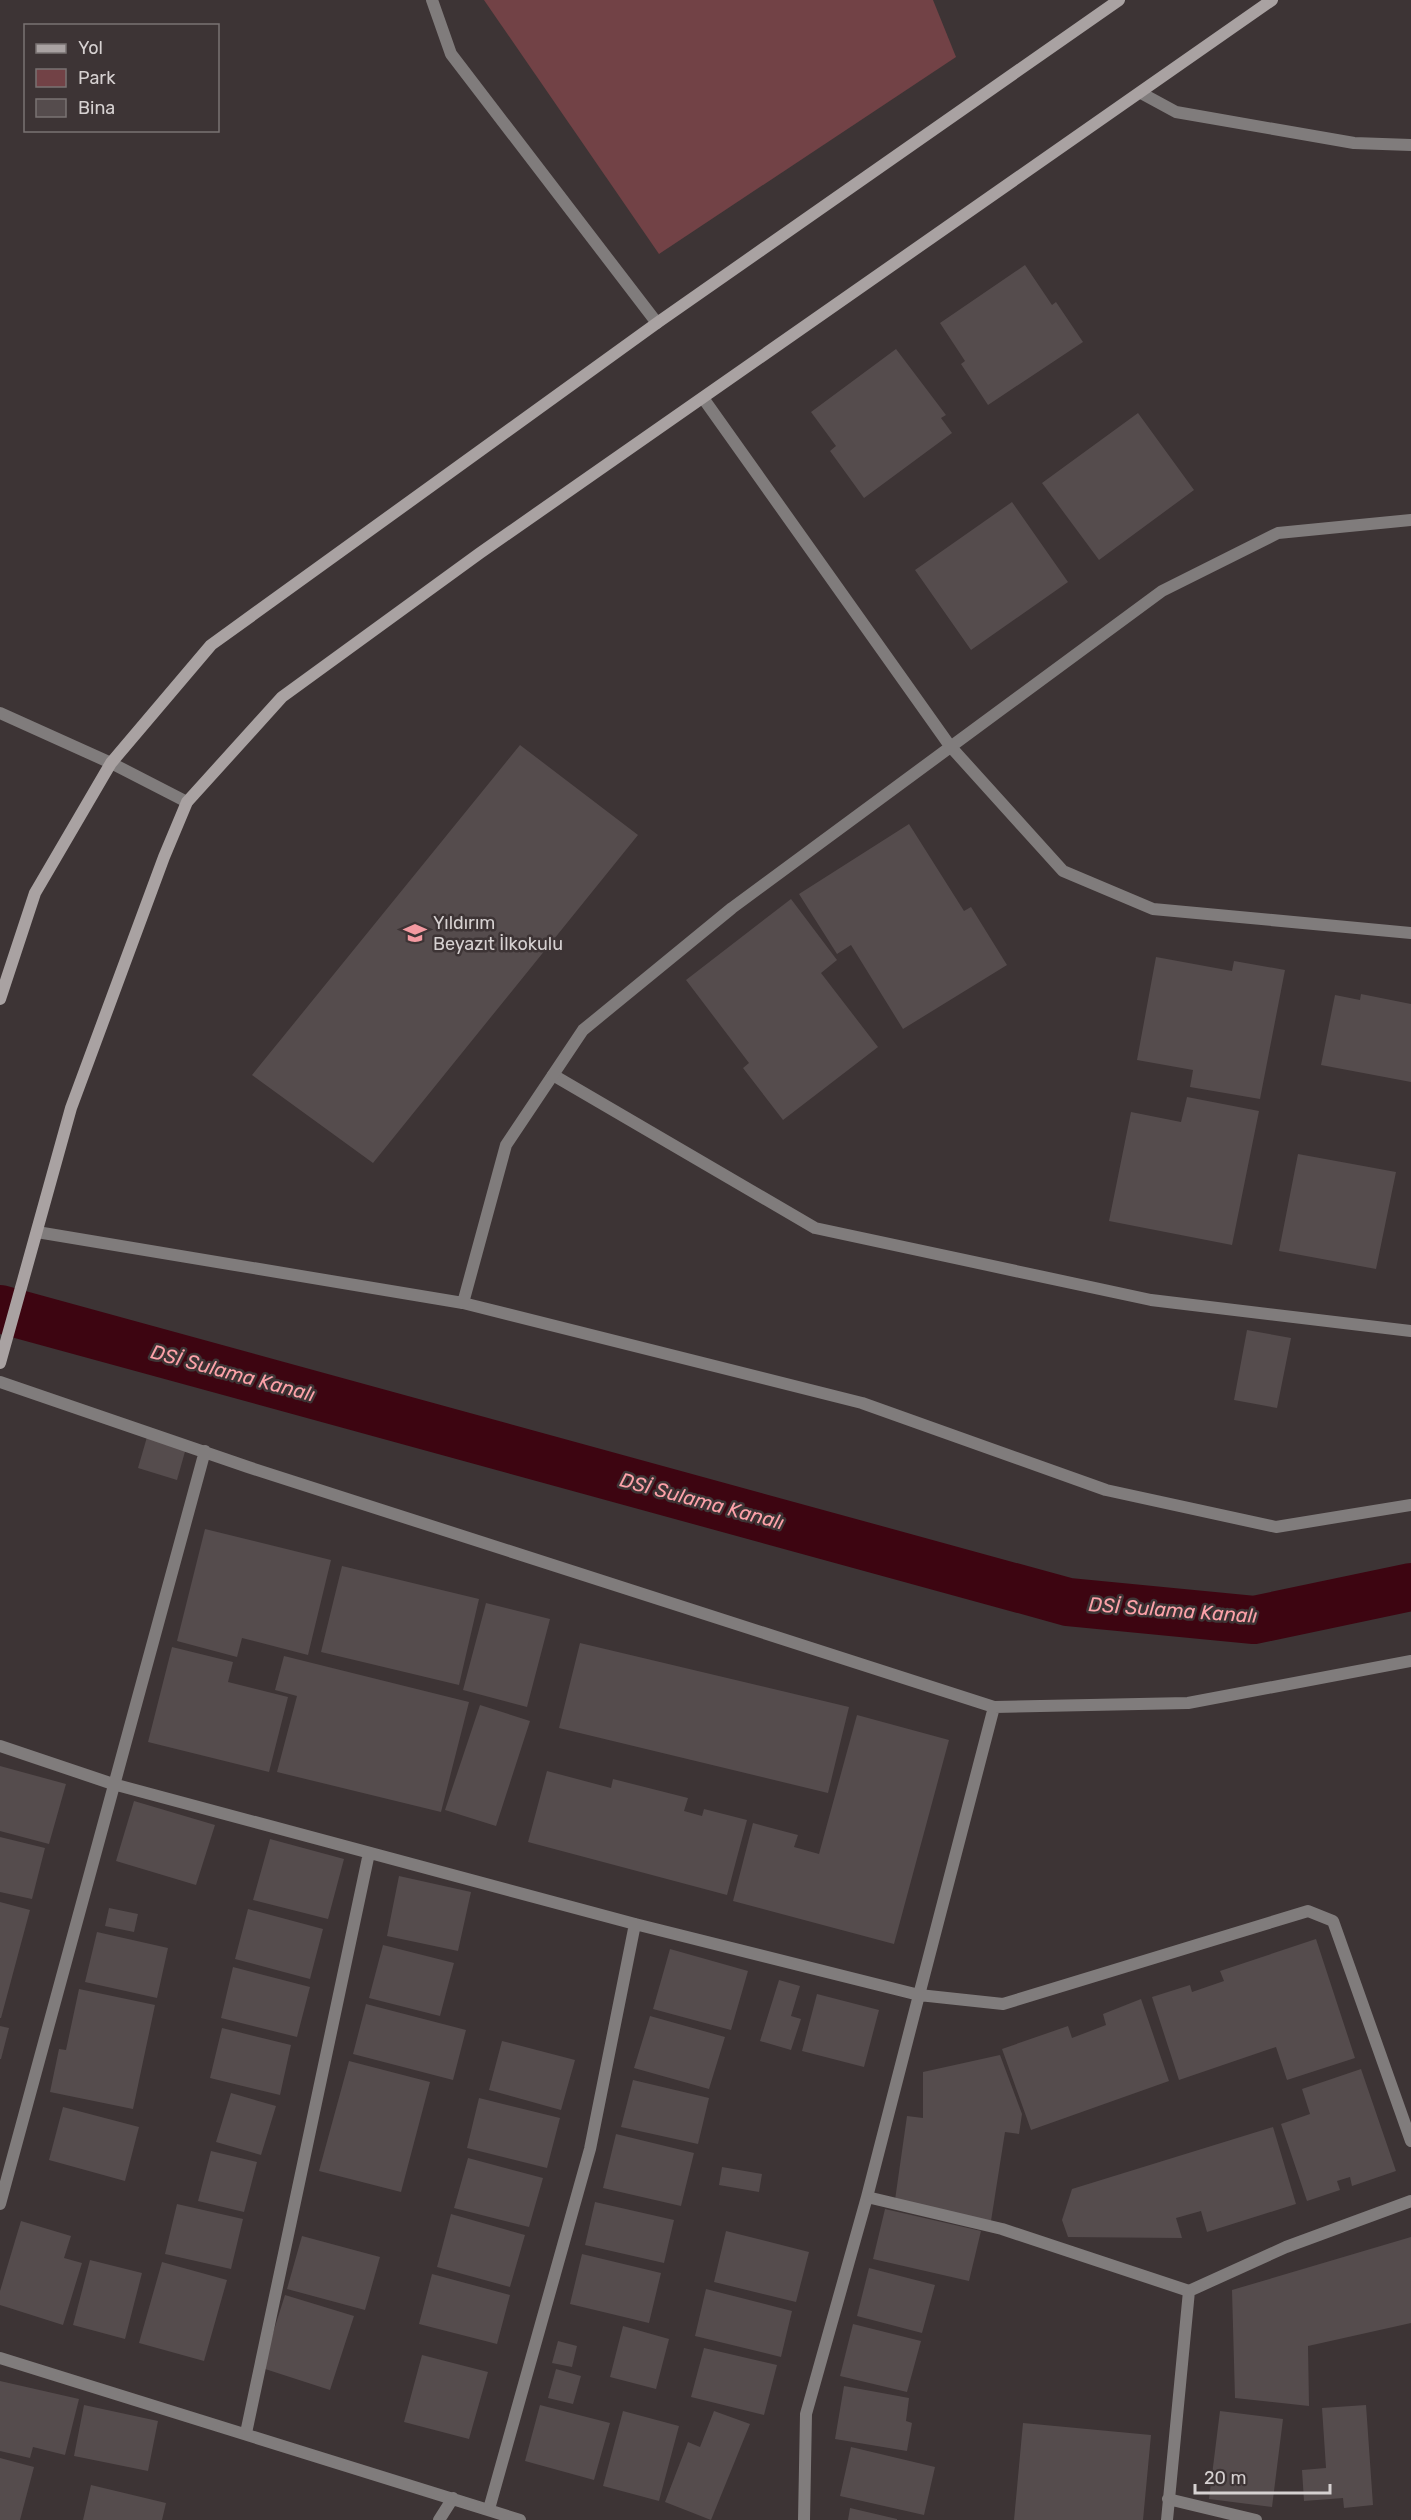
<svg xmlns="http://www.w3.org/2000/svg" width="1411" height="2520" viewBox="0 0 1411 2520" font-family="Rubik,sans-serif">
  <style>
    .green { fill: #724246 }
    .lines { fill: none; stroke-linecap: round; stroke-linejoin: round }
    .canal { stroke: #3d0511; stroke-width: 48 }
    .building { fill: #554c4d }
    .service { stroke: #807c7c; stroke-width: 12 }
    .minor { stroke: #807c7c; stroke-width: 12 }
    .secondary { stroke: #a9a2a2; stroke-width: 12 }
    .labels { text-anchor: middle; stroke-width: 5; stroke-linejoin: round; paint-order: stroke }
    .poi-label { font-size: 18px; fill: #d6d1d1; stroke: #3d3435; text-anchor: start }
    .water-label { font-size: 20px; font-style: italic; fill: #fca1a8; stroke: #3d3435 }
  </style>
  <rect width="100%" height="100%" fill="#3d3435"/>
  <path class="green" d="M 484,0 L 933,0 L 956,57 L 659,254 Z"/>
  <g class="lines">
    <path class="canal" d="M 0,1309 L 1068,1602 L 1254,1620 L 1411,1587"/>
  </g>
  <path class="building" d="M 1025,265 L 1052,305 L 1056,302 L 1083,342 L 988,405 L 961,364 L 965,361 L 940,323 Z
    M 896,349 L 946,415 L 941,418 L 952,433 L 864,498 L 830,451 L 836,446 L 811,412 Z
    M 1138,413 L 1194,490 L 1099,560 L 1042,483 Z
    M 1012,502 L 1068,582 L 971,650 L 915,570 Z
    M 520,745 L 638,835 L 373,1163 L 252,1075 Z
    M 909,824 L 964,911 L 971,907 L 1007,965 L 903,1029 L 851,945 L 837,954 L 799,894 Z
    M 791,899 L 837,960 L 821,973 L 878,1047 L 783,1120 L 743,1068 L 749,1063 L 686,980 Z
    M 1156,957 L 1232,971 L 1234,961 L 1285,970 L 1260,1099 L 1190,1087 L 1193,1070 L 1137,1060 Z
    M 1361,994 L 1411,1004 L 1411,1082 L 1321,1065 L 1335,995 L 1360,1000 Z
    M 1187,1097 L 1259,1111 L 1232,1245 L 1109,1221 L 1131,1112 L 1181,1122 Z
    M 1298,1154 L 1396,1172 L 1376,1269 L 1279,1251 Z
    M 1247,1330 L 1291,1338 L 1277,1408 L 1234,1400 Z
    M 147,1437 L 186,1448 L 177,1480 L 138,1468 Z
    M 205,1529 L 331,1560 L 308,1655 L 242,1638 L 237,1657 L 177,1641 Z
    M 342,1566 L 479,1599 L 459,1685 L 321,1652 Z
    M 486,1603 L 550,1619 L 527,1707 L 463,1690 Z
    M 580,1643 L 849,1707 L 828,1793 L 559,1728 Z
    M 172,1647 L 233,1662 L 228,1682 L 288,1697 L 269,1772 L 148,1742 Z
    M 284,1656 L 469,1702 L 441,1812 L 277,1772 L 297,1696 L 275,1690 Z
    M 480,1705 L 530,1721 L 496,1826 L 445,1810 Z
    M 857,1715 L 949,1740 L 894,1944 L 733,1901 L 753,1823 L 798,1835 L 794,1847 L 819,1854 Z
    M 0,1766 L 66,1784 L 49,1844 L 0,1831 Z
    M 547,1771 L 611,1788 L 613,1779 L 688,1798 L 684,1811 L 702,1816 L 704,1809 L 747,1820 L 727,1895 L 528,1842 Z
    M 134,1801 L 215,1825 L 196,1885 L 116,1861 Z
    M 0,1837 L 45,1848 L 32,1899 L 0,1892 Z
    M 270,1839 L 344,1859 L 328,1919 L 253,1900 Z
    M 399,1876 L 471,1892 L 458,1951 L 387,1936 Z
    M 0,1902 L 30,1910 L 1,2018 L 0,2018 Z
    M 109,1908 L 138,1914 L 134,1932 L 105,1926 Z
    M 248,1909 L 323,1929 L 310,1979 L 235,1959 Z
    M 97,1932 L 168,1948 L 157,1998 L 85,1982 Z
    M 1316,1939 L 1355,2058 L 1287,2080 L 1276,2047 L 1179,2080 L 1152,1997 L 1190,1985 L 1192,1992 L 1224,1981 L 1220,1971 Z
    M 383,1945 L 454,1963 L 440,2016 L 369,1998 Z
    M 670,1949 L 748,1971 L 731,2030 L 653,2009 Z
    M 233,1967 L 310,1987 L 297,2037 L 221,2018 Z
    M 779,1980 L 800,1986 L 791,2016 L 801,2019 L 791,2050 L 760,2041 Z
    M 79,1989 L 155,2005 L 133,2109 L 50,2092 L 59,2049 L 66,2050 Z
    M 817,1994 L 879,2010 L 864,2067 L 802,2051 Z
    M 1141,1999 L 1169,2081 L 1031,2130 L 1002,2049 L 1068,2026 L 1072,2038 L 1106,2025 L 1103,2014 Z
    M 366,2004 L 466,2030 L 453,2080 L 353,2054 Z
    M 650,2016 L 725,2037 L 709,2089 L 634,2068 Z
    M 0,2026 L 9,2028 L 1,2059 L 0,2059 Z
    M 222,2028 L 291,2045 L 280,2095 L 210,2078 Z
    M 502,2041 L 575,2060 L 561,2110 L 489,2090 Z
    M 1000,2055 L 1022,2114 L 1019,2134 L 1005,2132 L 991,2221 L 895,2200 L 907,2116 L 923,2118 L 923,2072 Z
    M 349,2061 L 430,2082 L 401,2192 L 319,2171 Z
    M 1361,2069 L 1396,2171 L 1352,2186 L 1350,2177 L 1337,2181 L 1340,2190 L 1307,2201 L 1281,2124 L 1310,2114 L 1302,2089 Z
    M 633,2080 L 709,2098 L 698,2144 L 621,2127 Z
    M 231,2093 L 276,2106 L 261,2155 L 216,2142 Z
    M 479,2098 L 560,2118 L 547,2168 L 467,2148 Z
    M 63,2107 L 139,2127 L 125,2181 L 49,2160 Z
    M 1273,2127 L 1296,2204 L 1207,2232 L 1201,2211 L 1176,2218 L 1182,2238 L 1068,2237 L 1062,2220 L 1072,2189 Z
    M 616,2134 L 694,2153 L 681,2206 L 603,2188 Z
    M 211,2151 L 257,2162 L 244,2212 L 198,2201 Z
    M 468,2158 L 543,2178 L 529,2227 L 454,2208 Z
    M 722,2167 L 762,2174 L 759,2192 L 719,2185 Z
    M 595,2202 L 674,2220 L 664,2263 L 585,2245 Z
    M 177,2204 L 243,2219 L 231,2269 L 165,2254 Z
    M 885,2209 L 981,2231 L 969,2281 L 873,2259 Z
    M 451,2214 L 525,2235 L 510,2287 L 437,2267 Z
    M 21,2221 L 71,2236 L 64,2258 L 82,2263 L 63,2325 L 0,2305 L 0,2291 Z
    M 726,2231 L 809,2252 L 796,2302 L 714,2282 Z
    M 302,2236 L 380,2257 L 365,2310 L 287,2289 Z
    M 1411,2237 L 1411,2323 L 1308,2346 L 1309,2406 L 1235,2398 L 1232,2290 Z
    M 582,2254 L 661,2273 L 649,2323 L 570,2304 Z
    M 90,2260 L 142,2273 L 125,2339 L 73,2325 Z
    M 162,2262 L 227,2280 L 204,2361 L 139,2343 Z
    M 869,2268 L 935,2285 L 922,2333 L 857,2316 Z
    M 432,2274 L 510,2295 L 497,2344 L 419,2324 Z
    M 706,2289 L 792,2311 L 781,2357 L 695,2336 Z
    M 285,2295 L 354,2316 L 330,2390 L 262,2368 Z
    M 853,2324 L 921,2341 L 907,2392 L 840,2376 Z
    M 623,2326 L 669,2339 L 656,2389 L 610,2377 Z
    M 558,2341 L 577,2346 L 572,2367 L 552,2363 Z
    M 704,2348 L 777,2365 L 764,2415 L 691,2397 Z
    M 422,2355 L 488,2372 L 469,2439 L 404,2422 Z
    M 556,2369 L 581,2376 L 573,2404 L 548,2398 Z
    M 0,2381 L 79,2399 L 65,2455 L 33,2447 L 30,2458 L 0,2451 Z
    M 844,2386 L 909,2398 L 906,2421 L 912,2423 L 907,2451 L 835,2439 Z
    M 84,2405 L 158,2421 L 148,2471 L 74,2456 Z
    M 540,2405 L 610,2423 L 594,2480 L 525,2461 Z
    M 1366,2405 L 1373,2505 L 1344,2508 L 1343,2498 L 1304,2501 L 1302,2470 L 1326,2468 L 1322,2408 Z
    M 623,2411 L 679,2426 L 659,2501 L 603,2486 Z
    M 714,2411 L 750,2424 L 711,2520 L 665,2502 L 688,2442 L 700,2447 Z
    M 1220,2411 L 1283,2419 L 1272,2507 L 1209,2499 Z
    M 1023,2423 L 1151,2435 L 1143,2520 L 1014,2520 Z
    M 851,2447 L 935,2467 L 924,2515 L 840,2496 Z
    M 0,2458 L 34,2467 L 20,2520 L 0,2520 Z
    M 91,2485 L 166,2503 L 162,2520 L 83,2520 Z
    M 850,2508 L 897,2519 L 897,2520 L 848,2520 Z"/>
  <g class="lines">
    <path class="service" d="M 553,1075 L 815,1228 L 1151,1300 L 1411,1331
      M 463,1303 L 862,1403 L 1106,1490 L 1276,1527 L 1411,1505"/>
    <path class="minor" d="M 432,0 L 451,54 L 657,323
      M 1141,93 L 1176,112 L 1354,143 L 1411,145
      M 703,398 L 950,746 L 1063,871 L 1153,909 L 1411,933
      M 0,713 L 111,763 L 187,802
      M 37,1232 L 463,1303 L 506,1145 L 583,1030 L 732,908 L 1162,591 L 1278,533 L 1411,520
      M 0,1382 L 248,1467 L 994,1707 L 1188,1703 L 1411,1661
      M 994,1707 L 919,1995 L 1003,2004 L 1308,1911 L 1333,1921 L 1411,2141
      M 0,1746 L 113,1784 L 635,1924 L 919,1995 L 867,2197 L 806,2414 L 804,2520
      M 867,2197 L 1002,2229 L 1189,2291
      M 0,2204 L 205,1451
      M 0,2358 L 520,2520
      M 246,2433 L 369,1853
      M 1168,2499 L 1256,2520
      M 489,2509 L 590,2149 L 635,1924
      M 439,2520 L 453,2498
      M 1167,2520 L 1189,2291 L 1286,2247 L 1411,2201"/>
    <path class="secondary" d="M 0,999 L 35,893 L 111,763 L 211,645 L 657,323 L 1119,0
      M 0,1363 L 71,1108 L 164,857 L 187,802 L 282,697 L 480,553 L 1272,0"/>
  </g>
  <defs>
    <g id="school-bare" transform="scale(1.8)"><path d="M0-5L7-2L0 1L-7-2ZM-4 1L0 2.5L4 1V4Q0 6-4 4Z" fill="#f49aa1" stroke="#3d3435" stroke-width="2.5" paint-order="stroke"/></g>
  </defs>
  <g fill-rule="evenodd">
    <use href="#school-bare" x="415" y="933"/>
  </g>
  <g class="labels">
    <g class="poi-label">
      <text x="433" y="929">Yıldırım<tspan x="433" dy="21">Beyazıt İlkokulu</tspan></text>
    </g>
    <g class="water-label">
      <text transform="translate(233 1373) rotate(15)" y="7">DSİ Sulama Kanalı</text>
      <text transform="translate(702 1501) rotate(15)" y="7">DSİ Sulama Kanalı</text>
      <text transform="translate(1173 1610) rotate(4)" y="7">DSİ Sulama Kanalı</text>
    </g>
  </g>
  <rect x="24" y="24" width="195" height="108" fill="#3d3435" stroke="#7a7373" stroke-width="1.5"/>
  <rect x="36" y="44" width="30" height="9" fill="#a9a2a2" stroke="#7a7373" stroke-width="1.5"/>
  <text x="78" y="54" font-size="18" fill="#d6d1d1">Yol</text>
  <rect x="36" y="69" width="30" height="18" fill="#724246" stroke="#7a7373" stroke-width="1.5"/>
  <text x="78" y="84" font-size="18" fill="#d6d1d1">Park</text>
  <rect x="36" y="99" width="30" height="18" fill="#554c4d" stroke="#7a7373" stroke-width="1.5"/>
  <text x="78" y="114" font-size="18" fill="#d6d1d1">Bina</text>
  <path d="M1195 2484v9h135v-9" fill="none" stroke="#d6d1d1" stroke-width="3"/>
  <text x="1204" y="2484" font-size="18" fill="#d6d1d1" stroke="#3d3435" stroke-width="4.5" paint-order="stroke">20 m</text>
</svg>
